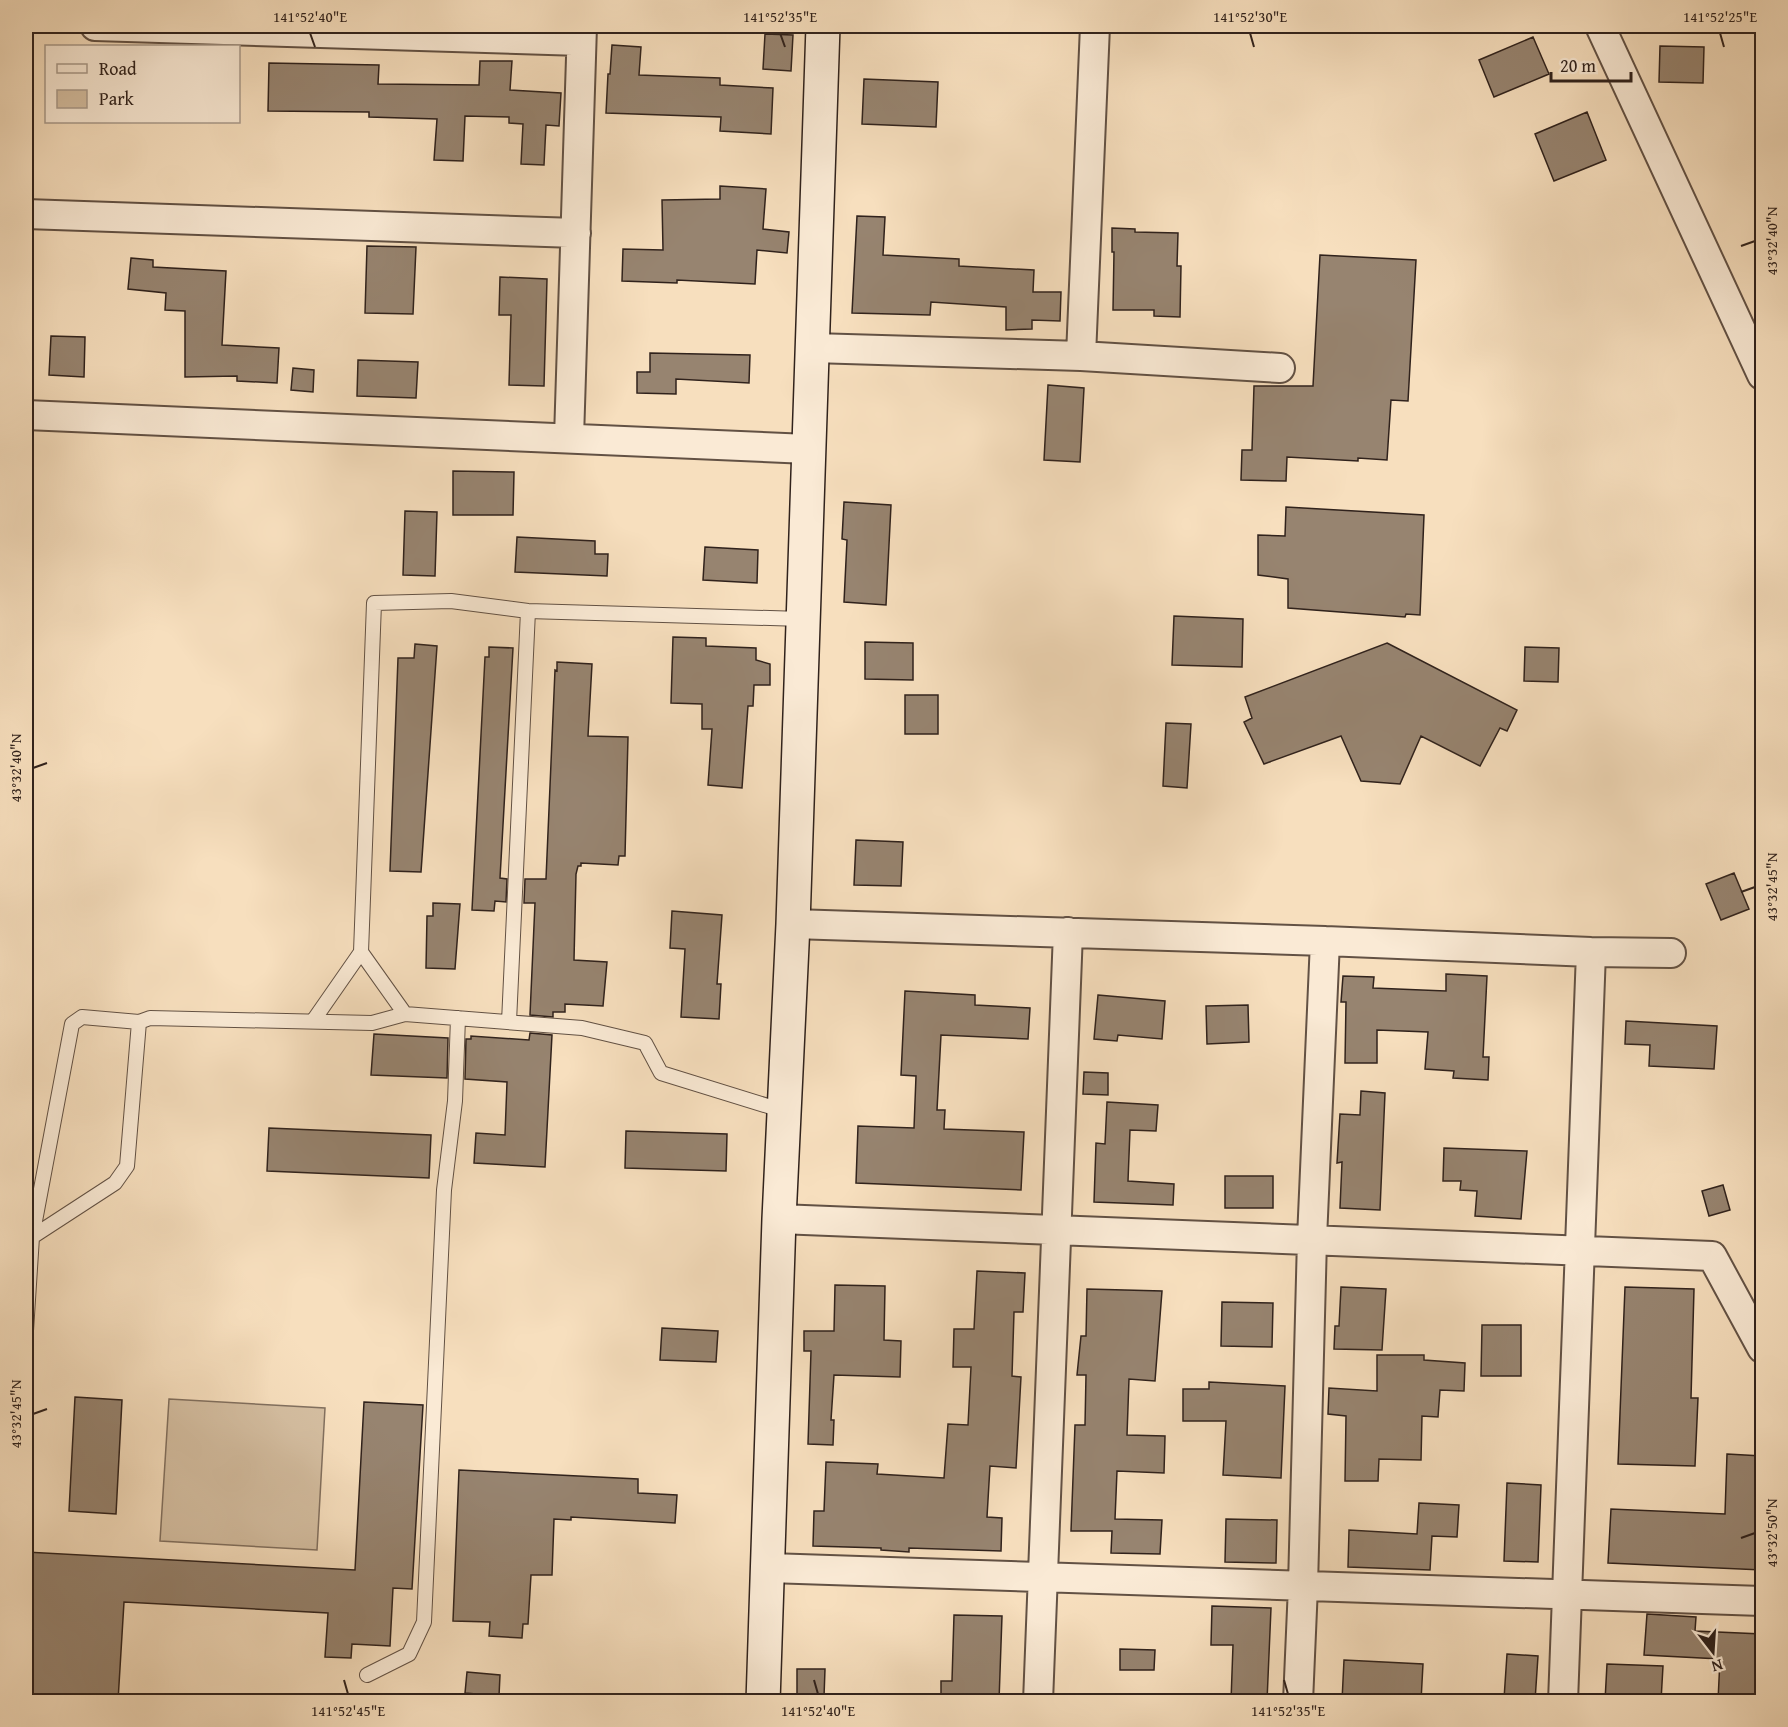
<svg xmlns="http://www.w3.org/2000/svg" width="1788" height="1727" viewBox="0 0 1788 1727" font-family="'Gentium Book Plus',serif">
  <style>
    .green { fill: #d5bfa2; stroke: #82705f; stroke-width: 1.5 }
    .building { fill: #978470; stroke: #30221c; stroke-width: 1.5 }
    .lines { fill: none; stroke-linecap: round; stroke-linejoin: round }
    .lane-casing { stroke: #625144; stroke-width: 16 }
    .street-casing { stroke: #625144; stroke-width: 32 }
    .secondary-casing { stroke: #30221c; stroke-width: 36 }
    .lane { stroke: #faead5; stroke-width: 14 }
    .street { stroke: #faead5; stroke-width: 28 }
    .secondary { stroke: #faead5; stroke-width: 33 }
    .ticks { fill: none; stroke: #30221c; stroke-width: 2 }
    .neatline { fill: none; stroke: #30221c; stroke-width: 2 }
    .ticks-label { font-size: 15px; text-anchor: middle; fill: #30221c }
  </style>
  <rect width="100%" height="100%" fill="#f7dfbe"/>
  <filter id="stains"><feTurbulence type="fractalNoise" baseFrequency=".00333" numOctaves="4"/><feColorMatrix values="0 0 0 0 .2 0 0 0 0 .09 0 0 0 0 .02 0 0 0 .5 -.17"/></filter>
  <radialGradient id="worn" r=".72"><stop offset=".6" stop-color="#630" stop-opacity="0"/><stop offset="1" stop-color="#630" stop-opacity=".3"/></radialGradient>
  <path class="green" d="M 169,1399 L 325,1408 L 317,1550 L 160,1541 Z"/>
  <path class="building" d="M 765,34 L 793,35 L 791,71 L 763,69 Z
    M 1533,37 L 1549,74 L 1494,97 L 1479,60 Z
    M 612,45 L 641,47 L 639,75 L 720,78 L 720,85 L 773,88 L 771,134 L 720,131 L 721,117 L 606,113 L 608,74 L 610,74 Z
    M 1660,46 L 1704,47 L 1703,83 L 1659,82 Z
    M 480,61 L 512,61 L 510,90 L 561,93 L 559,126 L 546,125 L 544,165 L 521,164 L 523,124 L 509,123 L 509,117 L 465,116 L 463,161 L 434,160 L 437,119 L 369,117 L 369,112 L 268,111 L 269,63 L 379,65 L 378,84 L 479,85 Z
    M 864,79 L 938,82 L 936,127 L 862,124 Z
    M 1587,112 L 1606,160 L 1554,181 L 1535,134 Z
    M 720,186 L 766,189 L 763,229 L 789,232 L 787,253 L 757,250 L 755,284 L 677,280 L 677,283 L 622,281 L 623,249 L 663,250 L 662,200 L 720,199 Z
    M 857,216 L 885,217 L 883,255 L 959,259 L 959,266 L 1034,270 L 1033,292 L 1061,292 L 1060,321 L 1032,320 L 1032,329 L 1006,330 L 1006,307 L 931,302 L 930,315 L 852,313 Z
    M 1112,228 L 1135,229 L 1135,232 L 1178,233 L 1177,266 L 1181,266 L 1180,317 L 1154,316 L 1154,310 L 1113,310 L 1114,252 L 1112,252 Z
    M 367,246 L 416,247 L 413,314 L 365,313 Z
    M 1320,255 L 1416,260 L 1408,401 L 1391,400 L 1387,460 L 1358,458 L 1358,461 L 1287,457 L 1286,481 L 1241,480 L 1242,450 L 1252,450 L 1254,386 L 1313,386 Z
    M 131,258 L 153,260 L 153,267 L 226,271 L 222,345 L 279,348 L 277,383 L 237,381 L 237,376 L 185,377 L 185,311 L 165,310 L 166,293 L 128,289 Z
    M 500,277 L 547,279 L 544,386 L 509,385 L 511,315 L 499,315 Z
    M 51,336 L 85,337 L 84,377 L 49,375 Z
    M 650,353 L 750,355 L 749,383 L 676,379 L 676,394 L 637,393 L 637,372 L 650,372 Z
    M 358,360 L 418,362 L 416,398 L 357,396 Z
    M 293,368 L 314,370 L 313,392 L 291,390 Z
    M 1048,385 L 1084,388 L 1080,462 L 1044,460 Z
    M 453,471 L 514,472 L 513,515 L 453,515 Z
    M 844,502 L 891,505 L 886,605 L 844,602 L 847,540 L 842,539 Z
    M 1286,507 L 1424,515 L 1420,615 L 1406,614 L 1405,617 L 1288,608 L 1288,579 L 1258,575 L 1258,535 L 1285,536 Z
    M 405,511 L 437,512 L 435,576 L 403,575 Z
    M 517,537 L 595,541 L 595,554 L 608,554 L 607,576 L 515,572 Z
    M 705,547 L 758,550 L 757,583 L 703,580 Z
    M 1174,616 L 1243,619 L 1242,667 L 1172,665 Z
    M 673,637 L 706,638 L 706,646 L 756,648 L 756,660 L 770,664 L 770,685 L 754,685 L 753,706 L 748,706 L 742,788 L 708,785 L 712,729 L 702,729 L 702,704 L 671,703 Z
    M 865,642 L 913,643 L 913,680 L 865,679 Z
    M 1387,643 L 1517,710 L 1507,731 L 1500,728 L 1480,766 L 1421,736 L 1400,784 L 1361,781 L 1341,736 L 1264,764 L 1244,722 L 1252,718 L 1245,697 Z
    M 415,644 L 437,646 L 421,872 L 390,871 L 398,658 L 414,658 Z
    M 489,647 L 513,648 L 500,878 L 507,879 L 506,902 L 495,901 L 494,911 L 472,910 L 485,657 L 489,657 Z
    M 1525,647 L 1559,648 L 1558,682 L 1524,681 Z
    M 557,662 L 592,664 L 588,736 L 628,737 L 625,856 L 619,856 L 618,865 L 581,863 L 581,866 L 578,866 L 576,874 L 574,960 L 607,962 L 603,1006 L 565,1004 L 565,1012 L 553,1012 L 553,1017 L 530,1015 L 535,903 L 524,903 L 525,879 L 546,879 L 555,670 L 557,671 Z
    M 905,695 L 938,695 L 938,734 L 905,734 Z
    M 1166,723 L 1191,724 L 1187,788 L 1163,786 Z
    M 856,840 L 903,842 L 901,886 L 854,885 Z
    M 1734,873 L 1749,909 L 1721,920 L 1706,884 Z
    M 433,903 L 460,904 L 455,969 L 426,968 L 427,916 L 433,916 Z
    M 672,911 L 722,915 L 717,984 L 721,984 L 719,1019 L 681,1017 L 685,949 L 670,948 Z
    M 1446,974 L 1487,976 L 1483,1057 L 1489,1057 L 1488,1080 L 1453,1078 L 1454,1071 L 1425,1069 L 1428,1032 L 1377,1030 L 1377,1063 L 1345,1063 L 1346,1002 L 1341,1002 L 1343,976 L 1374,977 L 1373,988 L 1446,991 Z
    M 905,991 L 975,995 L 975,1005 L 1030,1008 L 1028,1039 L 941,1035 L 937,1110 L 945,1110 L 944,1129 L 1024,1132 L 1021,1190 L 856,1183 L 858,1126 L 914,1128 L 916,1076 L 901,1075 Z
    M 1098,995 L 1165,1001 L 1162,1039 L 1118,1035 L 1117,1041 L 1094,1039 Z
    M 1248,1005 L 1249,1042 L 1207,1044 L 1206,1006 Z
    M 1626,1021 L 1717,1026 L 1714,1069 L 1649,1066 L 1650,1045 L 1625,1044 Z
    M 530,1033 L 552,1035 L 545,1167 L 474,1163 L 476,1133 L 505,1135 L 507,1082 L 465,1079 L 466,1039 L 471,1039 L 471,1036 L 529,1040 Z
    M 374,1034 L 448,1038 L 447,1078 L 371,1075 Z
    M 1084,1072 L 1108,1073 L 1108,1095 L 1083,1094 Z
    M 1361,1091 L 1385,1093 L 1380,1210 L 1340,1208 L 1342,1162 L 1337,1163 L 1340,1114 L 1360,1115 Z
    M 1107,1102 L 1158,1105 L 1156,1131 L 1130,1130 L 1128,1181 L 1174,1184 L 1173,1205 L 1094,1202 L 1096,1143 L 1105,1144 Z
    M 269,1128 L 431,1135 L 429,1178 L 267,1171 Z
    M 626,1131 L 727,1134 L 726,1171 L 625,1168 Z
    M 1444,1148 L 1527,1151 L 1521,1219 L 1475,1216 L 1477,1191 L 1460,1190 L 1461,1181 L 1443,1181 Z
    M 1225,1176 L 1273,1176 L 1273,1208 L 1225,1208 Z
    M 1723,1185 L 1730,1210 L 1709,1216 L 1702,1191 Z
    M 977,1271 L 1025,1273 L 1023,1312 L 1014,1312 L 1012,1376 L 1021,1377 L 1016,1468 L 990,1466 L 987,1517 L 1002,1518 L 1001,1551 L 909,1548 L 909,1552 L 881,1550 L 881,1548 L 813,1546 L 814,1511 L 824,1511 L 826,1462 L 878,1464 L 877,1474 L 944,1478 L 948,1424 L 968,1425 L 971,1367 L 953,1367 L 954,1329 L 974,1329 Z
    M 835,1285 L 885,1286 L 884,1340 L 901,1341 L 900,1377 L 834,1375 L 831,1420 L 834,1420 L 833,1445 L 808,1444 L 811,1351 L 804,1351 L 804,1331 L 834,1331 Z
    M 1341,1287 L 1386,1289 L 1382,1350 L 1334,1349 L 1335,1326 L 1339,1326 Z
    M 1625,1287 L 1694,1289 L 1691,1398 L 1698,1398 L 1695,1466 L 1618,1464 Z
    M 1087,1289 L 1162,1291 L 1155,1381 L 1129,1379 L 1127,1435 L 1165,1436 L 1164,1473 L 1117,1471 L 1115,1519 L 1162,1520 L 1160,1554 L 1111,1553 L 1112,1531 L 1071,1531 L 1075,1425 L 1085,1425 L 1086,1375 L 1077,1375 L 1081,1336 L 1086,1336 Z
    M 1222,1302 L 1273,1303 L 1272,1347 L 1221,1346 Z
    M 1482,1325 L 1521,1325 L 1521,1376 L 1481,1376 Z
    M 662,1328 L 718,1331 L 716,1362 L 660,1360 Z
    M 1377,1355 L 1424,1355 L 1424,1360 L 1465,1363 L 1464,1391 L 1440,1390 L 1438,1417 L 1422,1416 L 1421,1460 L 1379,1459 L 1378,1481 L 1345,1481 L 1346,1416 L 1328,1414 L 1329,1388 L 1377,1391 Z
    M 1209,1382 L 1285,1386 L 1281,1478 L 1223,1475 L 1226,1421 L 1183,1421 L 1183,1389 L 1209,1389 Z
    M 75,1397 L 122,1400 L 116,1514 L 69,1511 Z
    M 364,1402 L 423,1405 L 412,1589 L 393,1588 L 390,1646 L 352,1644 L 351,1658 L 325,1657 L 328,1613 L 124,1602 L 118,1701 L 26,1701 L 26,1552 L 355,1570 Z
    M 1727,1454 L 1762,1456 L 1762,1570 L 1608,1563 L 1611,1509 L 1725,1514 Z
    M 459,1470 L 638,1479 L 638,1493 L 677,1495 L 675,1523 L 571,1517 L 571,1520 L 554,1519 L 552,1575 L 531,1575 L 528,1624 L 523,1624 L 522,1638 L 489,1636 L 490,1622 L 453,1621 Z
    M 1507,1483 L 1541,1485 L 1538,1562 L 1504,1561 Z
    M 1419,1503 L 1459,1505 L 1457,1537 L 1432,1536 L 1430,1570 L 1348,1567 L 1349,1530 L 1417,1534 Z
    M 1226,1519 L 1277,1520 L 1276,1563 L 1225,1562 Z
    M 1212,1606 L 1271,1608 L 1267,1701 L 1231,1701 L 1233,1645 L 1211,1645 Z
    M 1647,1614 L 1696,1617 L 1695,1631 L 1762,1634 L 1762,1701 L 1718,1701 L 1720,1659 L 1644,1655 Z
    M 954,1615 L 1002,1616 L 999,1701 L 941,1701 L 941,1681 L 952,1681 Z
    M 1120,1649 L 1155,1650 L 1154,1670 L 1120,1670 Z
    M 1507,1654 L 1538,1656 L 1535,1701 L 1504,1699 Z
    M 1344,1660 L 1423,1664 L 1421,1701 L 1342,1701 Z
    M 1607,1664 L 1663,1666 L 1661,1701 L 1605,1701 Z
    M 797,1669 L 825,1669 L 824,1697 L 797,1696 Z
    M 467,1672 L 500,1675 L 499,1696 L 465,1693 Z"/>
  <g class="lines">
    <g class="lane-casing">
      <path id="lane" d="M 405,1014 L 361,952 L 374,603 L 451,601 L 528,611 L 802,619
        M 313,1021 L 361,952
        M 509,1022 L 528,611
        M 32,1237 L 115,1183 L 127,1166 L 139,1022 L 150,1018 L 372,1023 L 405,1014 L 582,1028 L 645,1043 L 661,1073 L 784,1111
        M 26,1331 L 32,1237 L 72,1024 L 82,1017 L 139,1022
        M 367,1675 L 409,1654 L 424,1622 L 444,1190 L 455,1101 L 458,1018"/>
    </g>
    <g class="street-casing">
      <path id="street" d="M 95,26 L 581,41
        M 1600,26 L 1762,375
        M 26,214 L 576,233
        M 813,348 L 1081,356 L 1280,368
        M 1081,356 L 1095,26
        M 26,415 L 808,449
        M 569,438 L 582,26
        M 793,924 L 1325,941 L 1591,952 L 1671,953
        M 779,1219 L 1712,1256 L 1762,1348
        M 769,1568 L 1762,1601
        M 1038,1702 L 1068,932
        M 1298,1702 L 1303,1586 L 1312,1239 L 1325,941
        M 1563,1702 L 1591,952"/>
    </g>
    <g class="secondary-casing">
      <path id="secondary" d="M 763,1702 L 779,1219 L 793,924 L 823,26"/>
    </g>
    <use href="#lane" class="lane"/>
    <use href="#street" class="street"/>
    <use href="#secondary" class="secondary"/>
  </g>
  <path class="ticks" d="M 310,33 L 315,47M 780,33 L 785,47M 1250,33 L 1254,47M 1720,33 L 1724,47M 1741,246 L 1755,241M 33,768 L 47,763M 1741,892 L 1755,887M 33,1414 L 47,1409M 1741,1538 L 1755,1533M 344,1680 L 348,1694M 814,1680 L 818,1694M 1284,1680 L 1288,1694"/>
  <rect width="1788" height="1727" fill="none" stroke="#f7dfbe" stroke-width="66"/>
  <rect x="45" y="45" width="195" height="78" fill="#faead5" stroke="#a99a8b" stroke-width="1.5"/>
  <rect x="57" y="64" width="30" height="9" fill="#faead5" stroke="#a99a8b" stroke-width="1.5"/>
  <text x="99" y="75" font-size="18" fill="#30221c">Road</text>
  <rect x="57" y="90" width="30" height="18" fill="#d5bfa2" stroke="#a99a8b" stroke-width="1.5"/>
  <text x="99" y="105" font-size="18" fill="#30221c">Park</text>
  <g transform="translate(1713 1652) rotate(163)" stroke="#faead5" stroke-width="4.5" paint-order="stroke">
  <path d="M0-4.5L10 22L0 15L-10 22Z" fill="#30221c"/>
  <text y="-9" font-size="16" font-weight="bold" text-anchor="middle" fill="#30221c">N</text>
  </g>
  <path d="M1551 72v9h80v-9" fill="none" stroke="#30221c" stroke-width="3"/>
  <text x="1560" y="72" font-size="18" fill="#30221c" stroke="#faead5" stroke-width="4.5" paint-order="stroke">20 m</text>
  <rect x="33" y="33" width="1722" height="1661" class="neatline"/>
  <g class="ticks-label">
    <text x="310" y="22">141°52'40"E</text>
    <text x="780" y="22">141°52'35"E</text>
    <text x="1250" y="22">141°52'30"E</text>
    <text x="1720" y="22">141°52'25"E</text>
    <text transform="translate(1772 241) rotate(-90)" y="5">43°32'40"N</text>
    <text transform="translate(16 768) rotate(-90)" y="5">43°32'40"N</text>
    <text transform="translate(1772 887) rotate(-90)" y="5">43°32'45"N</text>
    <text transform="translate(16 1414) rotate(-90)" y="5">43°32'45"N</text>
    <text transform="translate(1772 1533) rotate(-90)" y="5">43°32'50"N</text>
    <text x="348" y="1716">141°52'45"E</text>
    <text x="818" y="1716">141°52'40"E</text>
    <text x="1288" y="1716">141°52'35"E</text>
  </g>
  <rect width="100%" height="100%" filter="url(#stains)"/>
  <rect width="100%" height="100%" fill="url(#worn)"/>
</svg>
